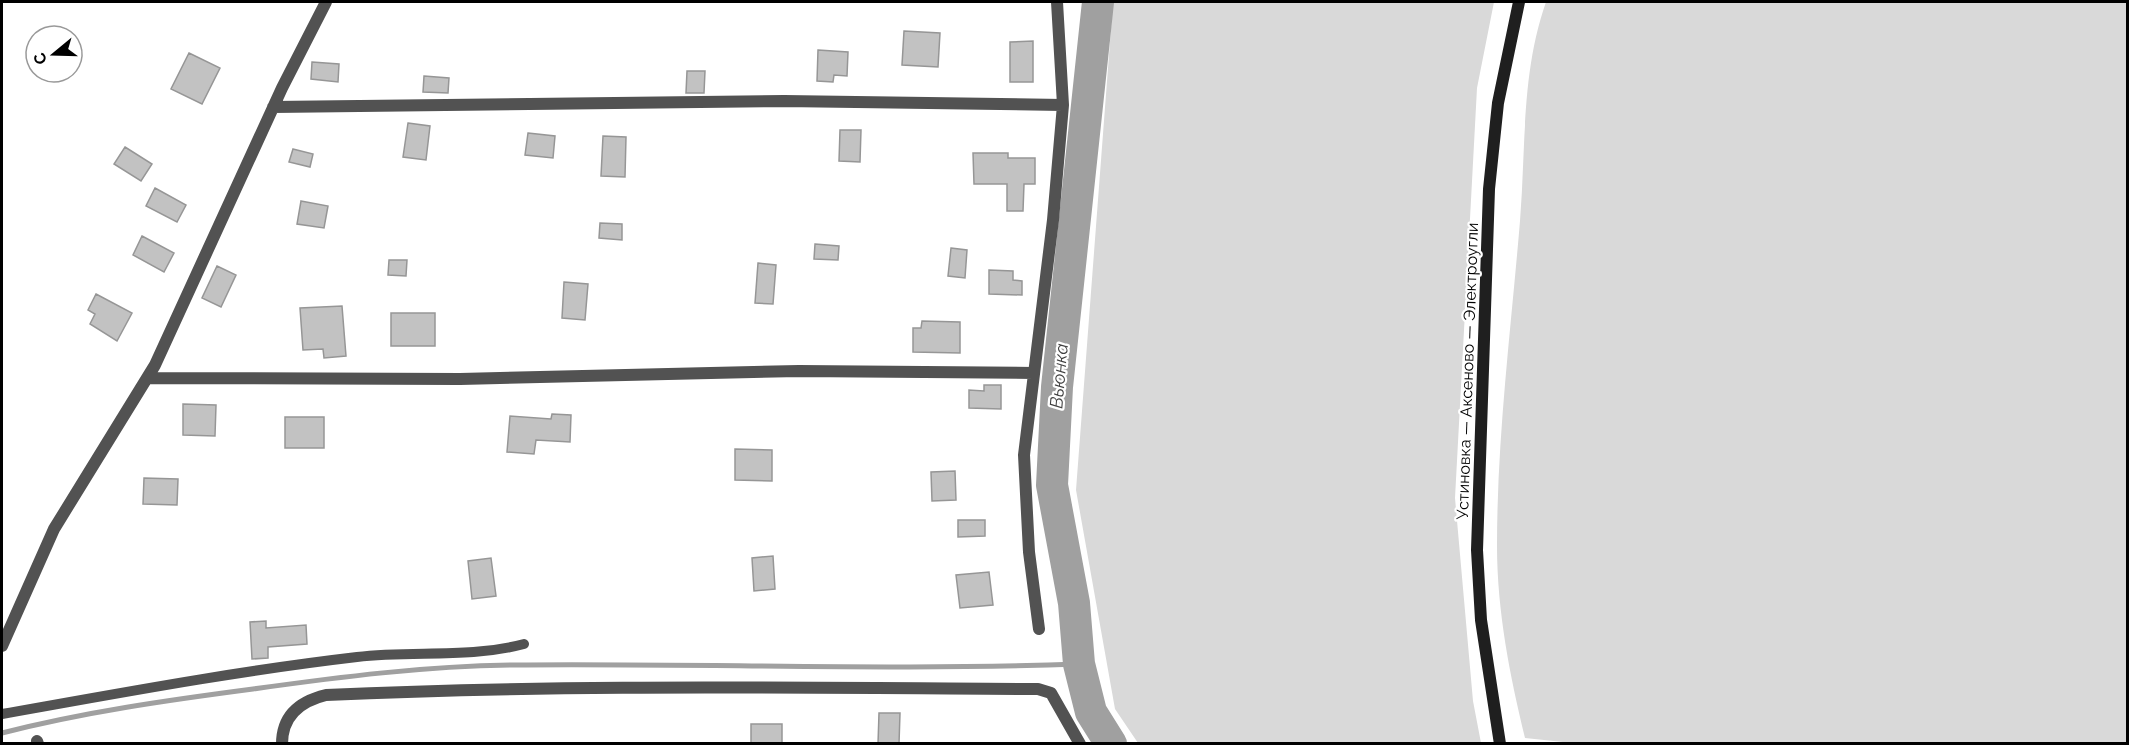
<svg xmlns="http://www.w3.org/2000/svg" width="2129" height="745" viewBox="0 0 2129 745" font-family="Raleway,sans-serif">
  <style>
    .green { fill: #d9d9d9 }
    .lines { fill: none; stroke-linecap: round; stroke-linejoin: round }
    .stream { stroke: #a0a0a0; stroke-width: 5 }
    .river { stroke: #a0a0a0; stroke-width: 32 }
    .building { fill: #c2c2c2; stroke: #969696; stroke-width: 1.5 }
    .lane { stroke: #525252; stroke-width: 10 }
    .street { stroke: #525252; stroke-width: 12 }
    .secondary { stroke: #1f1f1f; stroke-width: 12 }
    .labels { text-anchor: middle; stroke-width: 4.5; stroke-linejoin: round; paint-order: stroke }
    .street-label { font-size: 16px; fill: #000; stroke: #fff }
    .water-label { font-size: 18px; font-style: italic; fill: #414141; stroke: #fff }
  </style>
  <rect width="100%" height="100%" fill="#fff"/>
  <path class="green" d="M 1113,2 L 1494,2 L 1477,88 L 1455,498 L 1473,701 L 1481,743 L 1138,743 L 1115,709 L 1076,490 Z
    M 1546,2 L 2127,2 L 2127,743 L 1582,744 L 1525,738 C 1510,676 1497,611 1497,546 C 1497,437 1511,329 1520,221 C 1526,147 1521,73 1546,2 Z"/>
  <g class="lines">
    <path class="stream" d="M 2,733 C 84,712 169,700 253,689 C 339,677 426,666 513,665 C 702,663 890,671 1079,664"/>
    <path class="river" d="M 1098,2 L 1057,387 L 1052,485 L 1074,603 L 1079,664 L 1091,712 L 1111,744"/>
  </g>
  <path class="building" d="M 904,31 L 940,33 L 938,67 L 902,65 Z
    M 1033,41 L 1033,82 L 1010,82 L 1010,42 Z
    M 818,50 L 848,52 L 847,76 L 834,75 L 833,82 L 817,81 Z
    M 189,53 L 220,68 L 202,104 L 171,89 Z
    M 312,62 L 339,64 L 338,82 L 311,79 Z
    M 687,71 L 705,71 L 704,93 L 686,93 Z
    M 424,76 L 449,78 L 448,93 L 423,92 Z
    M 408,123 L 430,126 L 426,160 L 403,157 Z
    M 840,130 L 861,130 L 860,162 L 839,161 Z
    M 528,133 L 555,136 L 553,158 L 525,155 Z
    M 603,136 L 626,137 L 625,177 L 601,176 Z
    M 125,147 L 152,164 L 141,181 L 114,164 Z
    M 293,149 L 313,154 L 310,167 L 289,162 Z
    M 973,153 L 1008,153 L 1008,158 L 1035,158 L 1035,184 L 1024,184 L 1023,211 L 1007,211 L 1007,184 L 974,184 Z
    M 155,188 L 186,205 L 177,222 L 146,206 Z
    M 301,201 L 328,206 L 324,228 L 297,224 Z
    M 600,223 L 622,224 L 622,240 L 599,238 Z
    M 142,236 L 174,253 L 164,272 L 133,255 Z
    M 815,244 L 839,246 L 838,260 L 814,259 Z
    M 951,248 L 967,250 L 965,278 L 948,276 Z
    M 389,260 L 407,260 L 406,276 L 388,275 Z
    M 758,263 L 776,265 L 773,304 L 755,303 Z
    M 217,266 L 236,275 L 221,307 L 202,298 Z
    M 989,270 L 1013,271 L 1013,280 L 1022,281 L 1022,295 L 989,294 Z
    M 564,282 L 588,284 L 585,320 L 562,318 Z
    M 96,294 L 132,313 L 117,341 L 90,324 L 95,314 L 88,310 Z
    M 342,306 L 346,356 L 324,358 L 323,349 L 303,350 L 300,308 Z
    M 391,313 L 435,313 L 435,346 L 391,346 Z
    M 922,321 L 960,322 L 960,353 L 913,352 L 913,328 L 921,328 Z
    M 984,385 L 1001,385 L 1001,409 L 969,408 L 969,390 L 984,391 Z
    M 183,404 L 216,405 L 215,436 L 183,435 Z
    M 552,414 L 571,415 L 570,442 L 536,440 L 534,454 L 507,452 L 510,416 L 551,419 Z
    M 285,417 L 324,417 L 324,448 L 285,448 Z
    M 735,449 L 772,450 L 772,481 L 735,480 Z
    M 955,471 L 956,500 L 932,501 L 931,472 Z
    M 144,478 L 178,479 L 177,505 L 143,504 Z
    M 958,520 L 985,520 L 985,536 L 958,537 Z
    M 773,556 L 775,589 L 754,591 L 752,558 Z
    M 491,558 L 496,596 L 472,599 L 468,561 Z
    M 989,572 L 993,605 L 960,608 L 956,575 Z
    M 266,621 L 266,628 L 306,625 L 307,644 L 268,647 L 268,658 L 252,659 L 250,622 Z
    M 879,713 L 900,713 L 899,744 L 878,744 Z
    M 751,724 L 782,724 L 782,744 L 751,744 Z"/>
  <g class="lines">
    <path class="lane" d="M 2,714 C 120,693 237,671 357,657 C 414,650 467,659 524,644"/>
    <path class="street" d="M 273,107 L 784,101 L 1063,105
      M 147,378 L 460,379 L 799,371 L 1034,373
      M 1039,629 L 1029,552 L 1024,455 L 1053,220 L 1063,105 L 1057,2
      M 2,646 L 54,529 L 155,365 L 282,88 L 326,2
      M 37,741 L 38,744
      M 282,744 C 282,715 301,701 326,695 C 563,684 801,688 1038,689 L 1051,693 L 1080,744"/>
    <path class="secondary" d="M 1500,744 L 1481,620 L 1477,550 L 1489,189 L 1498,103 L 1519,2"/>
  </g>
  <g class="labels">
    <g class="street-label">
      <text transform="translate(1467 371) rotate(-88)" y="6">Устиновка — Аксеново — Электроугли</text>
    </g>
    <g class="water-label">
      <text transform="translate(1059 376) rotate(-85)" y="6">Вьюнка</text>
    </g>
  </g>
  <rect width="2129" height="745" fill="none" stroke="#000000" stroke-width="6"/>
  <g transform="translate(54 54) rotate(251)"><circle r="28" fill="#ffffff" stroke="#999999" stroke-width="1.5"/>
  <path d="M0-4.5L10 22L0 15L-10 22Z" fill="#000000"/>
  <text y="-9" font-size="16" font-weight="bold" text-anchor="middle" fill="#000000">С</text>
  </g>
</svg>
